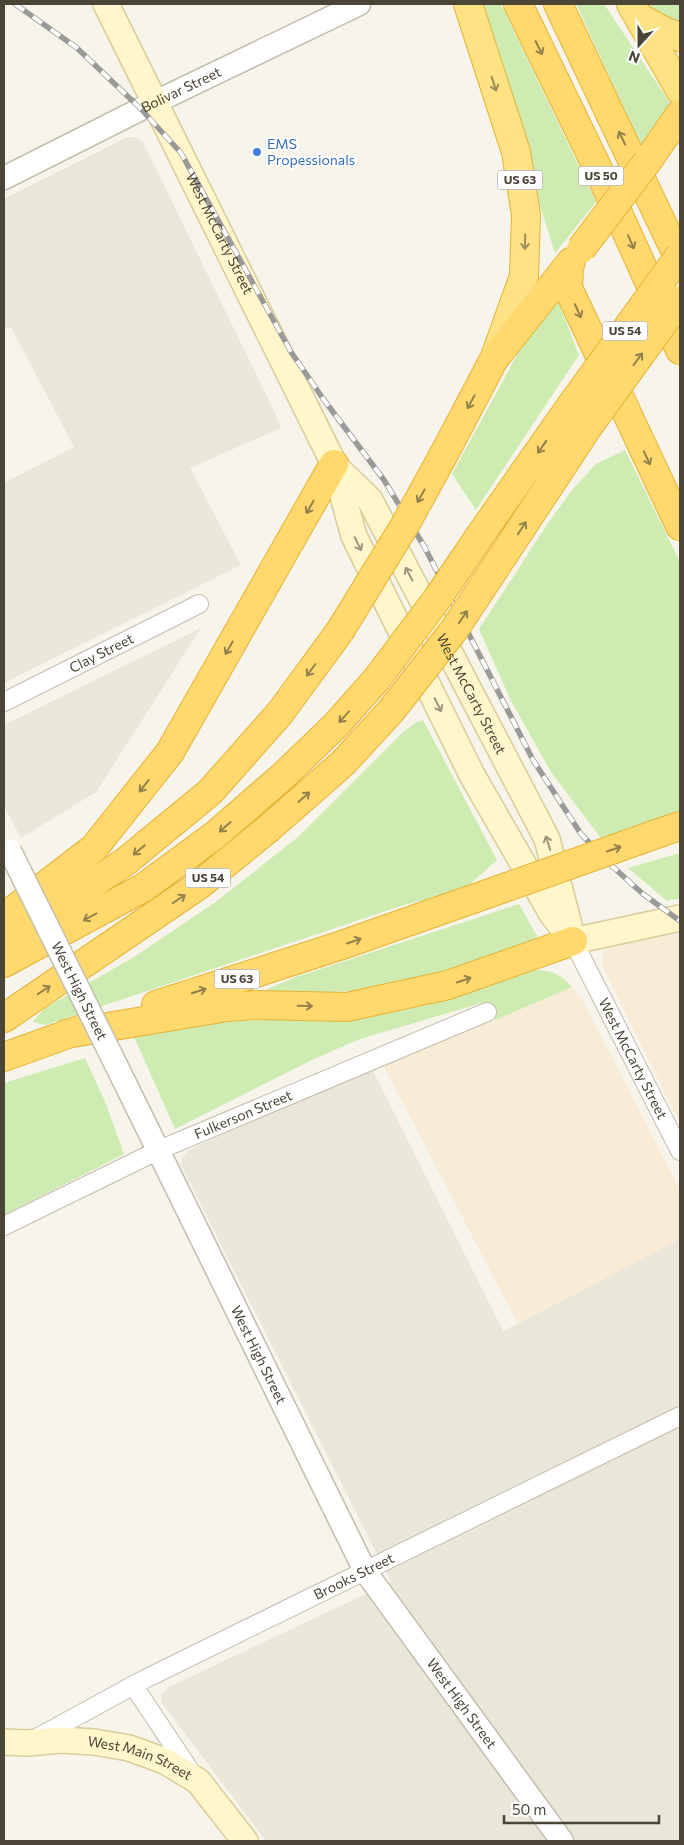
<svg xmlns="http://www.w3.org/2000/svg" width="684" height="1845" viewBox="0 0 684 1845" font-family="Commissioner,sans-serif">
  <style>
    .residential { fill: #eae6d9 }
    .commercial { fill: #f8ecd6 }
    .green { fill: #ceecb2 }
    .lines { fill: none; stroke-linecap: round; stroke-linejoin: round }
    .minor-casing { stroke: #c3bdad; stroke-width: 20 }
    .tertiary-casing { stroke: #c3bdad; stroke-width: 25 }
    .secondary-casing { stroke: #d9cc99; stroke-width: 28 }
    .trunk-casing { stroke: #e7b234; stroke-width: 30 }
    .motorway-casing { stroke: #e7b234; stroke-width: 30 }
    .minor { stroke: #fff; stroke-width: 18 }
    .tertiary { stroke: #fff; stroke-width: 22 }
    .secondary { stroke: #fff6cc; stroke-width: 25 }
    .trunk { stroke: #ffe284; stroke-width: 28 }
    .motorway { stroke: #ffd96d; stroke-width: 28 }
    .rail-casing { stroke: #9a9a9a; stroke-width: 5.5 }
    .rail { stroke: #fff; stroke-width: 4; stroke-dasharray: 11; stroke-linecap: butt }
    .tertiary-bridge-casing { stroke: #c3bdad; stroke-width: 25; stroke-linecap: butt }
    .motorway-bridge-casing { stroke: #e7b234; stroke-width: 30; stroke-linecap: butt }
    .tertiary-bridge { stroke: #fff; stroke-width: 22 }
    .motorway-bridge { stroke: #ffd96d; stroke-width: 28 }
    .oneway { stroke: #93804d }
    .oneway2 { stroke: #9c8c5a }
    .oneway3 { stroke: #9c957b }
    .shop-dot { fill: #3f7fe0; stroke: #fff; stroke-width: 2 }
    .labels { text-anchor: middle; stroke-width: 4; stroke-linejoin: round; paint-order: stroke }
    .shield { fill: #fff; stroke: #817d74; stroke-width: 1 }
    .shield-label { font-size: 12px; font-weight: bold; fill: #4b4538 }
    .street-label { font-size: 14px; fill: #4b4538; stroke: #fff }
    .shop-label { font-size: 14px; fill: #366cbe; stroke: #fff; text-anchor: start }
  </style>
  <rect width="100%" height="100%" fill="#f6f4eb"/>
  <path class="residential" d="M 128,137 L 134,137 L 143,142 L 274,411 L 281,428 L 190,468 L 241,565 L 4,683 L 4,483 L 74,447 L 11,327 L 4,330 L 4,199 Z
    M 201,628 L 96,792 L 21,838 L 4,806 L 4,725 Z
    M 368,1061 L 503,1331 L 680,1239 L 680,1841 L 266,1841 L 161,1702 L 161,1694 L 169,1687 L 391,1582 L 181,1165 L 183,1156 L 190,1150 Z"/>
  <path class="commercial" d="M 680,934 L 680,1124 L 604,969 L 602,953 L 613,943 Z
    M 572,987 L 582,999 L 680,1190 L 680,1239 L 518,1324 L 380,1059 L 428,1038 L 495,1020 Z"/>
  <path class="green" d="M 476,4 L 501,4 L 596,202 L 555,253 Z
    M 576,4 L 604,4 L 670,103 C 670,120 652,133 641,145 Z
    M 642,4 L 680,4 L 680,30 Z
    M 553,295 L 558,301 L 579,355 L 476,510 L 452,474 L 530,331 Z
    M 625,450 L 680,562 L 680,816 L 603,841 L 551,772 L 511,701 L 479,629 L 548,523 L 572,490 L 596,464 Z
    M 423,720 L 497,860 L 460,893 L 407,904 L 46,1025 L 32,1022 L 45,1008 L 134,957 L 217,901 L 298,837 L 403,732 L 415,723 Z
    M 680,853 L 680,898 L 667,901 L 628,868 Z
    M 519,904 L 537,936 L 534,943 L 422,981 L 367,990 L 252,996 L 293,978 Z
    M 533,970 C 551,970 561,974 572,987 L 495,1020 L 485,1002 L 360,1039 L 312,1060 L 175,1129 L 134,1037 L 193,1023 L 375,1016 L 428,1005 Z
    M 85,1058 L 106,1104 L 124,1154 L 4,1215 L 4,1083 Z"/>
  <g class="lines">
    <g class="minor-casing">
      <g id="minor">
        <path id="s1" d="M 4,702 L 199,604"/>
        <path id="s2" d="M 573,941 L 680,1151"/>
        <path id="s3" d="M 4,1226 L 159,1150 L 487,1012"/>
        <path d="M 133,1685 L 193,1775"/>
        <path id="s4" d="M 35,1739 L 145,1679 L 680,1416"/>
      </g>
    </g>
    <g class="tertiary-casing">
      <g id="tertiary">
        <path id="s5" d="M 4,178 L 141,109 L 359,4"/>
        <path id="s6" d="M 124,1081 L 365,1571 L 562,1841"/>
      </g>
    </g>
    <g class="secondary-casing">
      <g id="secondary">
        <path id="s7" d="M 106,4 L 334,464 L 354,536 L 472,775 L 552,914 L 573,941"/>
        <path id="s8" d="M 334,465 L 370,500 L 547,839 L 570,929"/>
        <path d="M 573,941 L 680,918"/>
        <path id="s9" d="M 4,1742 L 28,1743 L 61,1740 L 94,1742 L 129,1748 L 165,1761 L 198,1781 L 245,1841"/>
      </g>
    </g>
    <g class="trunk-casing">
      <path id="trunk" d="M 468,4 L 516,152 L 526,215 L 524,276 L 496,354
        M 631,4 L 680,90
        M 640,18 L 666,32 L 680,37"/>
    </g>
    <g class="motorway-casing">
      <path id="motorway" d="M 518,4 L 598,169 L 680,350
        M 558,4 L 680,261
        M 647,162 L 680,114
        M 569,265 L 568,288 L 680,526
        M 444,454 L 494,359 L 571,262
        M 481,534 L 570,407
        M 495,568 L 588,427
        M 662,832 L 680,826
        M 4,917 L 94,848 L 170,752 L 334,464
        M 4,942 L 125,862 L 210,792 L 280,713 L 340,631
        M 4,963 L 143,888 L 215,835 L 283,776 L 336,725 L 376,680
        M 156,1005 L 342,945 L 470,900
        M 4,1018 L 199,885 L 269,828 L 343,763 L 391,711
        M 66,1034 L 227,1007 L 256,1005 L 347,1007 L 448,985 L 573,941
        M 4,1057 L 82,1029"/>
    </g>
    <use href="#minor" class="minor"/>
    <use href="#tertiary" class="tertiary"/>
    <use href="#secondary" class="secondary"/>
    <use href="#trunk" class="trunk"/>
    <use href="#motorway" class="motorway"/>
    <g class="rail-casing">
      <path id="rail" d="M 15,4 L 77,48 L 141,109 L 181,153 L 291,352 L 324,400 L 384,480 L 424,546 L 533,760 L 581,834 L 613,867 L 643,894 L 680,921"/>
    </g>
    <use href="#rail" class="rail"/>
    <g class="tertiary-bridge-casing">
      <g id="tertiary-bridge">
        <path id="s10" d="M 10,851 L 124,1081"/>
      </g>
    </g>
    <g class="motorway-bridge-casing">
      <path id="motorway-bridge" d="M 581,249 L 647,162
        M 570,407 L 680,255
        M 588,427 L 680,300
        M 340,631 L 405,525 L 444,454
        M 376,680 L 437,599 L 481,534
        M 391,711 L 454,630 L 495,568
        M 470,900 L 662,832"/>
    </g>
    <use href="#tertiary-bridge" class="tertiary-bridge"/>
    <use href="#motorway-bridge" class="motorway-bridge"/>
  </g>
  <defs><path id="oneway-shaft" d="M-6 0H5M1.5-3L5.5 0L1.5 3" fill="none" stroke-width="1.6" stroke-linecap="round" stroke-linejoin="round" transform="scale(1.25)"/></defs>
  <g class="oneway">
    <use href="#oneway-shaft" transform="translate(539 48) rotate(64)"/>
    <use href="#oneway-shaft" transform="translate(622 138) rotate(-116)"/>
    <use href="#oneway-shaft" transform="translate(631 242) rotate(66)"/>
    <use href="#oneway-shaft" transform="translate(578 311) rotate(65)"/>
    <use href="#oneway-shaft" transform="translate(638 359) rotate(-54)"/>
    <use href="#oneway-shaft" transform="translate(471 402) rotate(118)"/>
    <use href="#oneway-shaft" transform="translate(542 447) rotate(125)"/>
    <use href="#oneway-shaft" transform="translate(647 458) rotate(65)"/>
    <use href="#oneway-shaft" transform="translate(421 496) rotate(119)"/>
    <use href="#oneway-shaft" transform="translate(310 507) rotate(120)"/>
    <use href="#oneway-shaft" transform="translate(522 528) rotate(-57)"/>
    <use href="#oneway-shaft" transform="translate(463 617) rotate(-56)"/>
    <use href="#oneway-shaft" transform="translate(229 648) rotate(120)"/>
    <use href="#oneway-shaft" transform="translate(311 670) rotate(127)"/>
    <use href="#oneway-shaft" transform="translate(344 717) rotate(132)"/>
    <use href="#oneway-shaft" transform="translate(144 786) rotate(128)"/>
    <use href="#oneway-shaft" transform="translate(304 797) rotate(-41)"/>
    <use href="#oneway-shaft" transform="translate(225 827) rotate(139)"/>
    <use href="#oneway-shaft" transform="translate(614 849) rotate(-19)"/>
    <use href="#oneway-shaft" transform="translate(139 850) rotate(140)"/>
    <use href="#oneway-shaft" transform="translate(179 899) rotate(-34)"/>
    <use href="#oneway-shaft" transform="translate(90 917) rotate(152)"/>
    <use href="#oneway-shaft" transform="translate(354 941) rotate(-19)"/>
    <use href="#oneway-shaft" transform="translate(464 980) rotate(-19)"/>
    <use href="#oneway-shaft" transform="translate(44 990) rotate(-34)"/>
    <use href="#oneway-shaft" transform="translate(199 991) rotate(-18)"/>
    <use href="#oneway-shaft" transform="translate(305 1006) rotate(1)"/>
  </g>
  <g class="oneway2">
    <use href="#oneway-shaft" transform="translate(494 84) rotate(72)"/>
    <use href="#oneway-shaft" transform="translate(525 242) rotate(92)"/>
  </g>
  <g class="oneway3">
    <use href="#oneway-shaft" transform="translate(358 544) rotate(64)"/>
    <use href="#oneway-shaft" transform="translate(409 574) rotate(-118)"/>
    <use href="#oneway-shaft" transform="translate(438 705) rotate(64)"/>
    <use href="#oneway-shaft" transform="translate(548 843) rotate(-108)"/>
  </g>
  <circle class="shop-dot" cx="257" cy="152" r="5"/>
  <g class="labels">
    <g class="shield">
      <rect x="578.5" y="166.5" width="45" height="19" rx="4"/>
      <rect x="497.5" y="170.5" width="45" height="19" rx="4"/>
      <rect x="602.5" y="321.5" width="45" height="19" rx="4"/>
      <rect x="185.5" y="868.5" width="45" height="19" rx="4"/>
      <rect x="214.5" y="969.5" width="45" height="19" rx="4"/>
    </g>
    <g class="shield-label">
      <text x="601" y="180">US 50</text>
      <text x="520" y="184">US 63</text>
      <text x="625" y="335">US 54</text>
      <text x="208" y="882">US 54</text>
      <text x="237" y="983">US 63</text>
    </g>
    <g class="street-label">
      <text dy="5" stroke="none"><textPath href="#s5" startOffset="198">Bolivar Street</textPath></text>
      <text dy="5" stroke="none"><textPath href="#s7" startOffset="256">West McCarty Street</textPath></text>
      <text dy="5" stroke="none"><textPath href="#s1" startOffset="109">Clay Street</textPath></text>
      <text dy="5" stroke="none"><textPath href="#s8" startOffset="269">West McCarty Street</textPath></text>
      <text dy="5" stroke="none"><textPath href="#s10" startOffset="156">West High Street</textPath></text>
      <text dy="5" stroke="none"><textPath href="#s2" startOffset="132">West McCarty Street</textPath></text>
      <text dy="5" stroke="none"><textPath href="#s3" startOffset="264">Fulkerson Street</textPath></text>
      <text dy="5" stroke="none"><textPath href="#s6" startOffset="305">West High Street</textPath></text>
      <text dy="5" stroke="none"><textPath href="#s4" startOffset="358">Brooks Street</textPath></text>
      <text dy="5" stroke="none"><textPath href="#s6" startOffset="710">West High Street</textPath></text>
      <text dy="5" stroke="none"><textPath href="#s9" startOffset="139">West Main Street</textPath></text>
    </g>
    <g class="shop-label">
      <text x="267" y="149">EMS<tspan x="267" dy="16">Propessionals</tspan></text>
    </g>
  </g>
  <rect width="684" height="1845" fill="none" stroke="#4b4538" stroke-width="10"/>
  <g transform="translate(639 45) rotate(201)" stroke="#ffffff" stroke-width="4" paint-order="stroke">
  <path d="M0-4L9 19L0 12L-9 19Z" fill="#4b4538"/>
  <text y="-8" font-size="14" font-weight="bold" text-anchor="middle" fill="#4b4538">N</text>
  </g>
  <path d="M504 1815v8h155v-8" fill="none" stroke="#4b4538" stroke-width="2.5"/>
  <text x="512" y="1815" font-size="15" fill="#4b4538" stroke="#ffffff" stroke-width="4" paint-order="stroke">50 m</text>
</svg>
